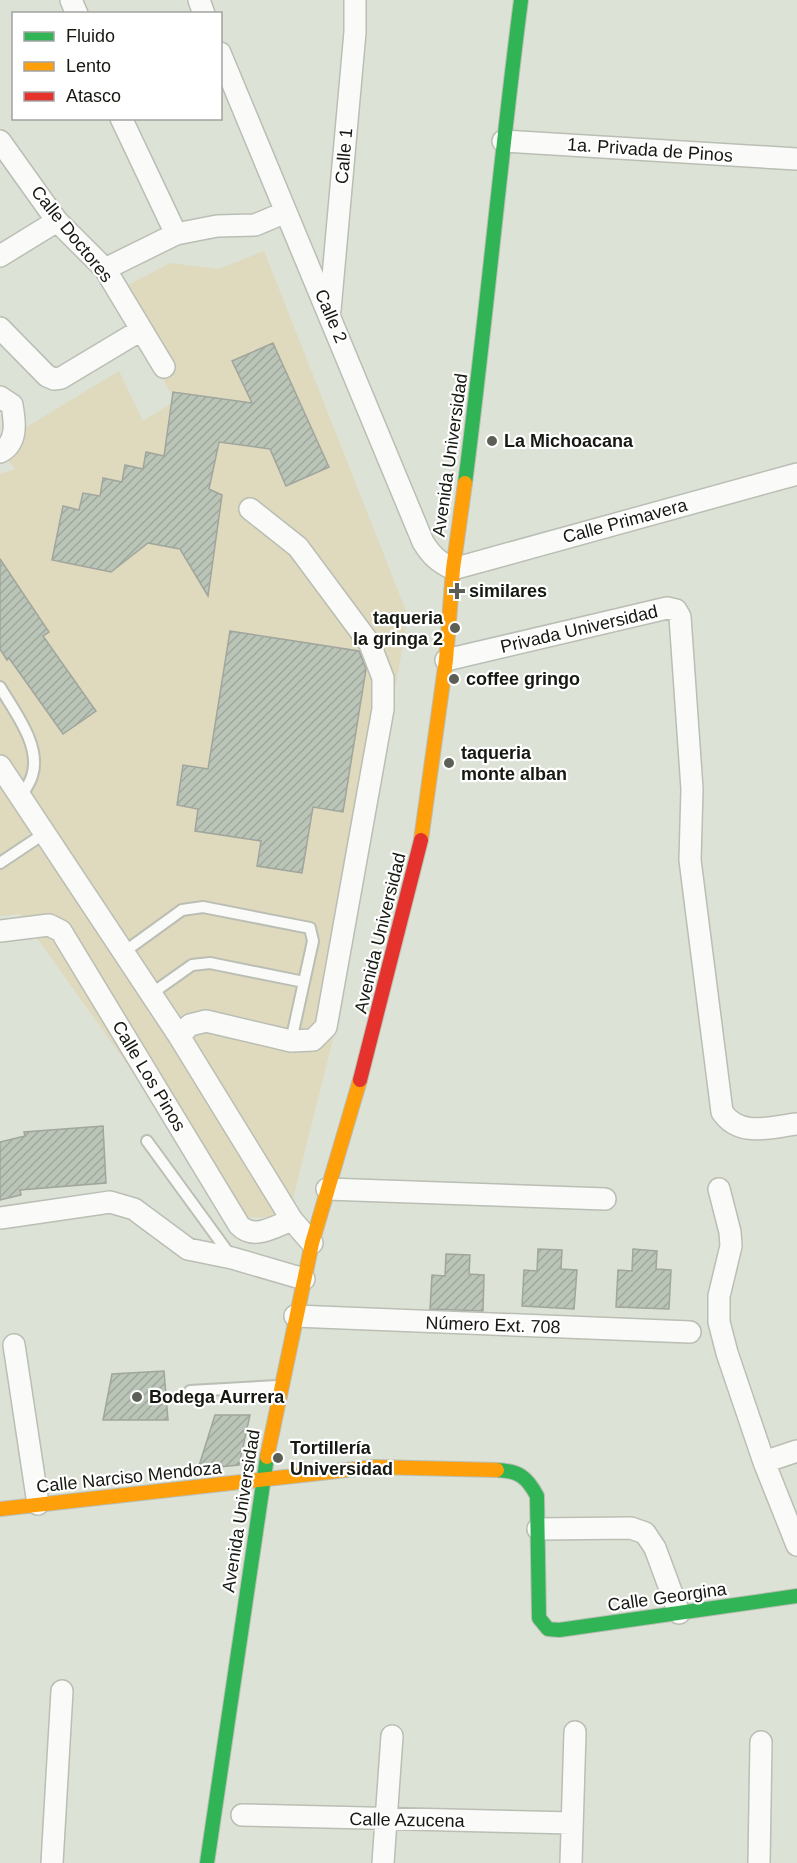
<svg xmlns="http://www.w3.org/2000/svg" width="797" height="1863" viewBox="0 0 797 1863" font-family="Helvetica,sans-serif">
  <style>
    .grass { fill: #dfd9bd }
    .building { fill: url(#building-hatch); stroke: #a0a69d; stroke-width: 1.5 }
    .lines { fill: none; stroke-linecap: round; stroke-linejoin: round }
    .lane-casing { stroke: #babeb4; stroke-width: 14 }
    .street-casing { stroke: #babeb4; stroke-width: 24 }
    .fast-casing { stroke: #babeb4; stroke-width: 16 }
    .slow-casing { stroke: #babeb4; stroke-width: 16 }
    .jam-casing { stroke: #babeb4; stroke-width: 16 }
    .lane { stroke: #fafbf9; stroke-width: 10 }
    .street { stroke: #fafbf9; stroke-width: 21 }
    .fast { stroke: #30b455; stroke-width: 14 }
    .slow { stroke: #ff9f0a; stroke-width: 14 }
    .jam { stroke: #e5322d; stroke-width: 14 }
    .poi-dot { fill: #5b5f56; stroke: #fff; stroke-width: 2 }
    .labels { text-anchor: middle; stroke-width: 4.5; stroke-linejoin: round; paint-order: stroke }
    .street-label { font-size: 18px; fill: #161911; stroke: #fff }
    .poi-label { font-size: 18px; font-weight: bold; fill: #161911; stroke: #fff; text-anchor: start }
  </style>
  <defs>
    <pattern id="building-hatch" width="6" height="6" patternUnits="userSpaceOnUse" patternTransform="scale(1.5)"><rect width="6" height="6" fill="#bac4b7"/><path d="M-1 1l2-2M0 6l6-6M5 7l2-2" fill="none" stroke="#9fa89c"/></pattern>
  </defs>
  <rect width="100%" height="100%" fill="#dce2d5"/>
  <path class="grass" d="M 264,251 L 408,616 L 332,1043 L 288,1218 L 236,1217 L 20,914 L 0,916 L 0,474 L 15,469 L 0,450 L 0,443 L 119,371 L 143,421 L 175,401 L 115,292 L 170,263 L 219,269 Z"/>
  <path class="building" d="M 273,343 L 329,467 L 286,486 L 270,449 L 219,442 L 209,489 L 222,495 L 208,596 L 180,549 L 148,543 L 111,572 L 52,560 L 63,506 L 79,510 L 83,493 L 100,496 L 103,478 L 122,482 L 125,465 L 143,469 L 146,452 L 164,456 L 173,392 L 252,403 L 232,361 Z
    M 0,559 L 49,632 L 43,636 L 96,711 L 63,734 L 9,658 L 7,660 L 0,649 Z
    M 230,631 L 359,651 L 366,669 L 343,812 L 313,807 L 302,873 L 257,866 L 261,841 L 195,831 L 198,809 L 177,805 L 183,765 L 208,769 Z
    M 103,1126 L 106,1183 L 20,1190 L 21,1195 L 0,1200 L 0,1142 L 25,1136 L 24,1132 Z
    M 538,1249 L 562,1250 L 561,1269 L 577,1270 L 574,1309 L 522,1306 L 524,1270 L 537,1271 Z
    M 633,1249 L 657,1251 L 656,1269 L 671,1270 L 669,1309 L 616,1307 L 618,1270 L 632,1271 Z
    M 446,1254 L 470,1255 L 469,1274 L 484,1275 L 483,1311 L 430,1309 L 432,1275 L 445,1276 Z
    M 164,1371 L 168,1420 L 103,1420 L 112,1374 Z
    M 215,1415 L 250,1415 L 239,1465 L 198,1469 Z"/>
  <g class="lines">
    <g class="lane-casing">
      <path id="lane" d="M 0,687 C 14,711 42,746 32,776 C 30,783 25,790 21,797
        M 0,863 L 45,833
        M 124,952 L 182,910 L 203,907 L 310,928 L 313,941 L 291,1041
        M 151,994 L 192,965 L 210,963 L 304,982
        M 147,1141 L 230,1255
        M 190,1391 L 278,1386"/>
    </g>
    <g class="street-casing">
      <path id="street" d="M 71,0 L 77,14
        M 199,0 L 204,14
        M 220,53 L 423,542 C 431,555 438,562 453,569 L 797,474
        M 121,118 L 176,234
        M 0,141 L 57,221 L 105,269 L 164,367
        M 503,141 L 797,159
        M 0,256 L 57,221
        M 105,269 L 176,234 L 217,226 L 255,225 L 286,212
        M 330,310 L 355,32 L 355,0
        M 0,328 L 47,376 L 54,379 L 61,378 L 141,330
        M 0,397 L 12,405 C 15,422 18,443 0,452
        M 446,660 L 667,608 L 676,610 L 680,617 L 692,789 L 690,860 L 722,1112 C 740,1138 770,1127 797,1124
        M 0,766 L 179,1036 L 292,1220 L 312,1243
        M 0,931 L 49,925 L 61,931 L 239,1225 C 254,1241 275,1226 292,1220
        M 179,1036 L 190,1025 L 206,1021 L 291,1041 L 313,1040 L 326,1027 L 383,709 L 383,678 L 370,644 L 298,547 L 250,509
        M 327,1189 L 605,1199
        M 719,1189 L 730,1232 L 731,1246 L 719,1296 L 719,1322 L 727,1353 L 764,1462 L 797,1545
        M 0,1218 L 110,1202 L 134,1209 L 188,1249 L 232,1258 L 304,1279
        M 295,1316 L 690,1332
        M 14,1345 L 38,1504
        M 764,1462 L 797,1451
        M 538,1529 L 631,1528 L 645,1533 L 655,1548 L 679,1613
        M 242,1815 L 572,1823
        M 52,1863 L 62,1691
        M 383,1863 L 392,1736
        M 571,1863 L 575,1732
        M 759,1863 L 761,1742"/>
    </g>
    <g class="fast-casing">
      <path id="fast" d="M 465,483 C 486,322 500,161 521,0
        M 497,1470 C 519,1471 527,1477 537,1496 L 539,1618 L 548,1629 L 559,1630 L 797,1596
        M 207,1863 L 267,1457"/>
    </g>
    <g class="slow-casing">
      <path id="slow" d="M 421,840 L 446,660 L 453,569 L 465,483
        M 267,1457 L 312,1243 L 360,1080
        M 0,1509 L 374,1467 L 497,1470"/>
    </g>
    <g class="jam-casing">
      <path id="jam" d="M 360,1080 L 421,840"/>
    </g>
    <use href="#lane" class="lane"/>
    <use href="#street" class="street"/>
    <use href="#fast" class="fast"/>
    <use href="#slow" class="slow"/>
    <use href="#jam" class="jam"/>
  </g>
  <g class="poi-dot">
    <circle cx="492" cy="441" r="6"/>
    <path d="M454 582h6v6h6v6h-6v6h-6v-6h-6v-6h6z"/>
    <circle cx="455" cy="628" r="6"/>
    <circle cx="454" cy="679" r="6"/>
    <circle cx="449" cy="763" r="6"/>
    <circle cx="137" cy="1397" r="6"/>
    <circle cx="278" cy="1458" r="6"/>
  </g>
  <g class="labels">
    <g class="street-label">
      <text transform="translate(650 150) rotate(4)" y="6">1a. Privada de Pinos</text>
      <text transform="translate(344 156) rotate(-85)" y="6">Calle 1</text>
      <text transform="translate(72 234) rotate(51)" y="6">Calle Doctores</text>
      <text transform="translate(331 316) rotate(67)" y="6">Calle 2</text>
      <text transform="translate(450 455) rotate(-82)" y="6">Avenida Universidad</text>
      <text transform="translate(625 521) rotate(-15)" y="6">Calle Primavera</text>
      <text transform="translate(579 629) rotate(-13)" y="6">Privada Universidad</text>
      <text transform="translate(380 933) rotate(-76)" y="6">Avenida Universidad</text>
      <text transform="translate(149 1076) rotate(59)" y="6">Calle Los Pinos</text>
      <text transform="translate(493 1325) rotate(2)" y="6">Número Ext. 708</text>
      <text transform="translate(129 1477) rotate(-6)" y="6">Calle Narciso Mendoza</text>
      <text transform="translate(241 1511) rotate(-81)" y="6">Avenida Universidad</text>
      <text transform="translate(667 1597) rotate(-8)" y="6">Calle Georgina</text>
      <text transform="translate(407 1820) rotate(1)" y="6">Calle Azucena</text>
    </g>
    <g class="poi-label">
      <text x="504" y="447">La Michoacana</text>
      <text x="469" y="597">similares</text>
      <text x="443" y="624" text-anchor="end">taqueria<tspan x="443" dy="21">la gringa 2</tspan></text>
      <text x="466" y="685">coffee gringo</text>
      <text x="461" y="759">taqueria<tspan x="461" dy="21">monte alban</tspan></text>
      <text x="149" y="1403">Bodega Aurrera</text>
      <text x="290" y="1454">Tortillería<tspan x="290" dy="21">Universidad</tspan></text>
    </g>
  </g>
  <rect x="12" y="12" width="210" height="108" fill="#ffffff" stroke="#a2a3a0" stroke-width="1.5"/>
  <rect x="24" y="32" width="30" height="9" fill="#30b455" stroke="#a2a3a0" stroke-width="1.5"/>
  <text x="66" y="42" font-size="18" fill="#161911">Fluido</text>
  <rect x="24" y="62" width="30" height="9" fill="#ff9f0a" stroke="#a2a3a0" stroke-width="1.5"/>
  <text x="66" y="72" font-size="18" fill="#161911">Lento</text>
  <rect x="24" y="92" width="30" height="9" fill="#e5322d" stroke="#a2a3a0" stroke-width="1.5"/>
  <text x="66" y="102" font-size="18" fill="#161911">Atasco</text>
</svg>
